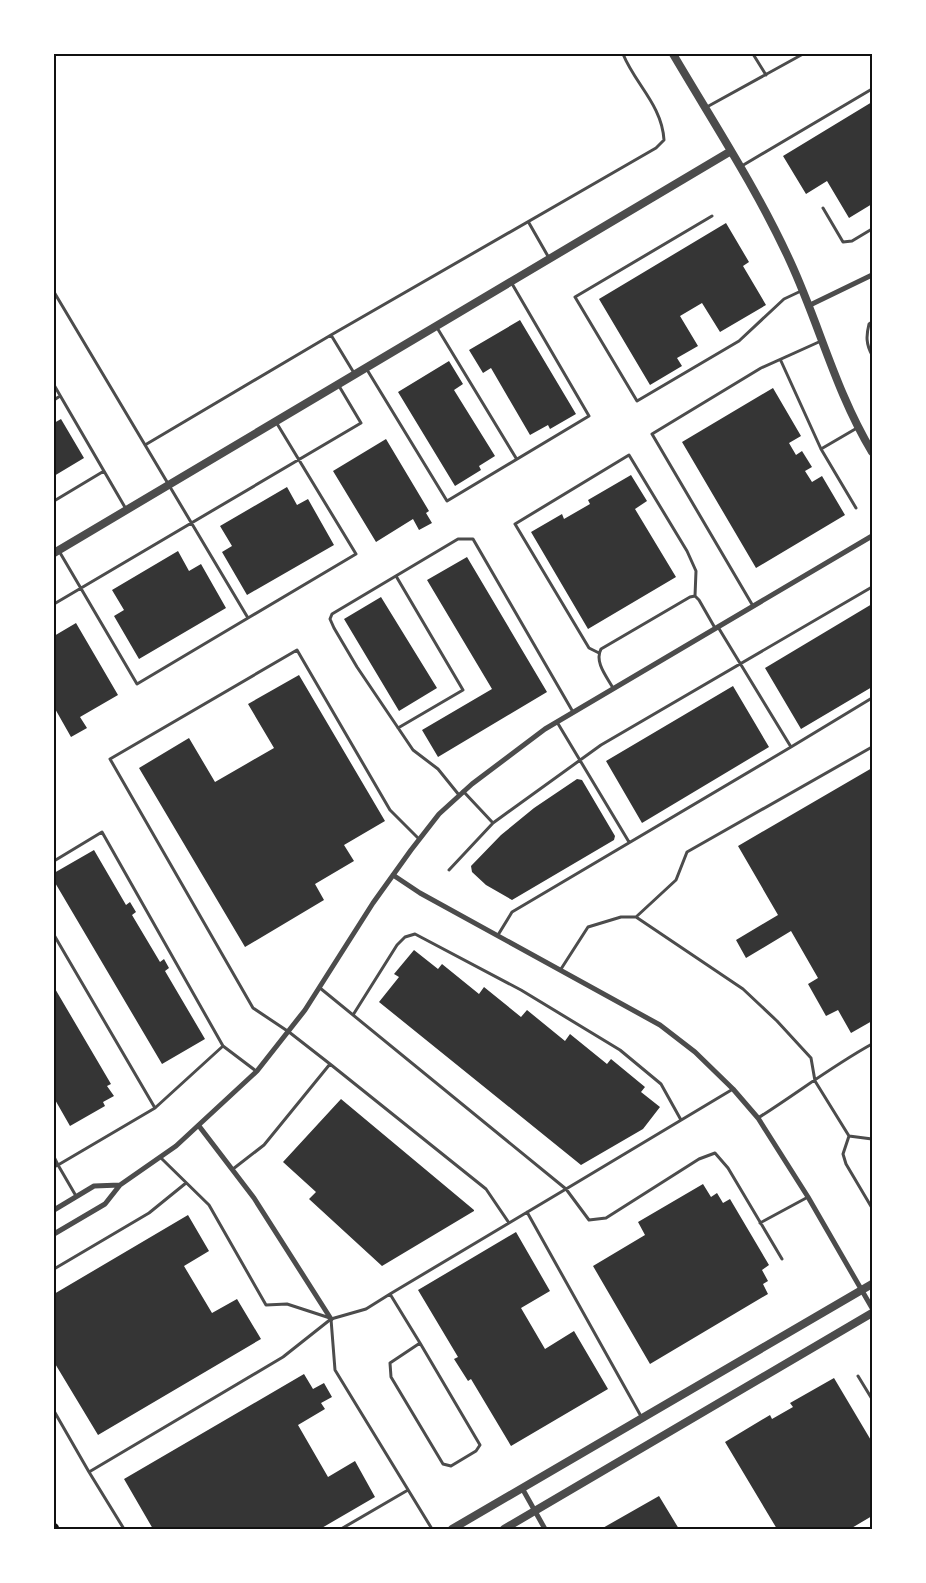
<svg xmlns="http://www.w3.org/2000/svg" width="926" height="1583" viewBox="0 0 926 1583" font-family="'DM Sans',sans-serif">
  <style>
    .building { fill: #353535 }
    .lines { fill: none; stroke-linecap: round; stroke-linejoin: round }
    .service { stroke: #4c4c4c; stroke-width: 3 }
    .minor { stroke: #4c4c4c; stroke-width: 5 }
    .tertiary { stroke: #4c4c4c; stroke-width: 8 }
    .trunk { stroke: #111; stroke-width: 10 }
    .neatline { fill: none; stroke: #111; stroke-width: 2 }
  </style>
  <rect width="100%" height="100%" fill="#fff"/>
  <path class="building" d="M 872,102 L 872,204 L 849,218 L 827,181 L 806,194 L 783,156 Z
    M 726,223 L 749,262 L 743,266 L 766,305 L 720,332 L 702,303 L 680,316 L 698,346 L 677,358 L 682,366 L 650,385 L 599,299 Z
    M 520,320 L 576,414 L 550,429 L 548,425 L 530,435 L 491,368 L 483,373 L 469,350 Z
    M 449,361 L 463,384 L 454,390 L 495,456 L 479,466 L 481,470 L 455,486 L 398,392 Z
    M 773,388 L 801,436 L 789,443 L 796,455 L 802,451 L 812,467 L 805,471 L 812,482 L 822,476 L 845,515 L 756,568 L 682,442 Z
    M 61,419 L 84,458 L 54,476 L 54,423 Z
    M 386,439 L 429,511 L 426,513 L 432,523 L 419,530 L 413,519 L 376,542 L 333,471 Z
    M 631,475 L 647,501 L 635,509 L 676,577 L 588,629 L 531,532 L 562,514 L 564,519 L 590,504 L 588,500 Z
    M 287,487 L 297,505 L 308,499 L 334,545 L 247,595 L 222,552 L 232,546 L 220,526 Z
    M 178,551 L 189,571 L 201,564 L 226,608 L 139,659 L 114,616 L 124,610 L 112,590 Z
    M 467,557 L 547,692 L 438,757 L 422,730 L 492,689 L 427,580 Z
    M 381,597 L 437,688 L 399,711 L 344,619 Z
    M 872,604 L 872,687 L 801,729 L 765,668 Z
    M 76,623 L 118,695 L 80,717 L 87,728 L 71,737 L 54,707 L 54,636 Z
    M 299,675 L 385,821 L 344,845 L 354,861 L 315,884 L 324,900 L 245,947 L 139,768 L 189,738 L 215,782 L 274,748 L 248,704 Z
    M 733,686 L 769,747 L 642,823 L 606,761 Z
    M 872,768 L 872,1021 L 851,1033 L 838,1010 L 826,1016 L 808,984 L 818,978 L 791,931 L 746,958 L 736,940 L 778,915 L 738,846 Z
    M 577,779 L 582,780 L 615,836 L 614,840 L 512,900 L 486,885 L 472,872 L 471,866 L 501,835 L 534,808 Z
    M 94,850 L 126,905 L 130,902 L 136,912 L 132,915 L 160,962 L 164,959 L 169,968 L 165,971 L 205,1039 L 162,1064 L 54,881 L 54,873 Z
    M 414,950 L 438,969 L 442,964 L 479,994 L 484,987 L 521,1017 L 527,1010 L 565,1041 L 570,1034 L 607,1064 L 611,1059 L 645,1087 L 641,1092 L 660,1107 L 643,1129 L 581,1165 L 379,1002 L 399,977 L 394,974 Z
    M 54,987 L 111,1084 L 107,1086 L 114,1096 L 103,1102 L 105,1106 L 70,1126 L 54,1098 Z
    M 341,1099 L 474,1210 L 474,1211 L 382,1266 L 309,1199 L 316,1192 L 283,1162 Z
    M 703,1184 L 711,1197 L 717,1193 L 723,1203 L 730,1199 L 769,1265 L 762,1270 L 768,1281 L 763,1284 L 768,1294 L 650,1364 L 593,1266 L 645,1235 L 638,1222 Z
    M 188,1215 L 209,1251 L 184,1266 L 212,1313 L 237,1299 L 261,1339 L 98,1435 L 54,1362 L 54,1294 Z
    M 516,1232 L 550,1291 L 521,1308 L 545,1349 L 574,1331 L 608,1389 L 511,1446 L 471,1379 L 468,1381 L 454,1359 L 458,1357 L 418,1290 Z
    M 304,1374 L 313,1389 L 324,1383 L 332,1397 L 321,1403 L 325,1409 L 298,1425 L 328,1477 L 355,1461 L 375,1497 L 320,1529 L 153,1529 L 124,1479 Z
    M 834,1378 L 872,1442 L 872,1516 L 850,1529 L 777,1529 L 725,1442 L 770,1415 L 772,1419 L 793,1407 L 790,1403 Z
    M 659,1496 L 679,1529 L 601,1529 Z"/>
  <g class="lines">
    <path class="service" d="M 753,54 L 766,75
      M 705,108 L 803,54
      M 740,167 L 872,89
      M 823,208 L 843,242 L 852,241 L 872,229
      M 712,216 L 575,297 L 637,401 L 739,341 L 784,299 L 801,291
      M 529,223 L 549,258
      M 54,292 L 248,618 L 356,554 L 276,422
      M 872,322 L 869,324 C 866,336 866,344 872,355
      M 436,326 L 516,458
      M 331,335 L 354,373
      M 781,361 L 821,449 L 857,428
      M 366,368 L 447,501 L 589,416 L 511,282
      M 54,385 L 126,509
      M 54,400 L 60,396
      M 145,445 L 331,335 L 656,148 L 664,140 C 662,105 635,84 623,54
      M 821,449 L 856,508
      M 54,501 L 104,471
      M 59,551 L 137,684 L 248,618
      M 396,576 L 463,690 L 398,728
      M 54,604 L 361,423 L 339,386
      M 753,606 L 652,434 L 761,368 L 821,341
      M 718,627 L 791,747 L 872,698
      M 599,653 L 589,648 L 515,524 L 629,455 L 687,551 L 696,571 L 695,596
      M 613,688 C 607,677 594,662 601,649 L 690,597 L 695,596 L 699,600 L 715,628
      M 557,722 L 629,842
      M 463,791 L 493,823
      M 459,795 L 438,769 L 413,750 L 357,667 L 334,628 L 330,619 L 332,614 L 458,539 L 473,539 L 573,712
      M 54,861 L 102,832 L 223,1046
      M 449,870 L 493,823 L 601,745 L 872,587
      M 636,917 L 676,880 L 687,852 L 872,747
      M 54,935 L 155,1108
      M 498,935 L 512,912 L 791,747
      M 561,969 L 588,927 L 621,917 L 636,917 L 743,989 L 777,1021 L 811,1058 L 815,1081 L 849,1136
      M 320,988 L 566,1189 L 733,1089
      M 353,1015 L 397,945 L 405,937 L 415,934 L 521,990 L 620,1050 L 661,1084 L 681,1120
      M 330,1064 L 486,1189 L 509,1223 L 566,1189 L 589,1220 L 606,1218 L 699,1159 L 715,1153 L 728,1168 L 782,1259
      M 758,1118 C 796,1094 832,1066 872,1044
      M 849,1136 L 843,1154 L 846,1164 L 872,1208
      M 849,1136 L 872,1139
      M 54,1157 L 58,1165 L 54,1167
      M 161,1158 L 209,1205 L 266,1305 L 287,1304 L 330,1318
      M 233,1169 L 264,1145 L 330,1064 L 289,1032 L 253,1008 L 110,759 L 297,650 L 390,810 L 419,839
      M 76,1196 L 58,1165 L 155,1108 L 223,1046 L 256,1071
      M 527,1212 L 642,1418
      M 760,1223 L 808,1197
      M 54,1269 L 149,1213 L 186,1183
      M 331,1319 L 335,1370 L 432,1529
      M 420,1343 L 480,1445 L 476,1451 L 451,1466 L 443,1464 L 391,1377 L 390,1363 L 420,1343 L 390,1294 L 509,1223
      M 858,1376 L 872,1399
      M 54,1411 L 89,1472 L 283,1357 L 331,1319 L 366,1309 L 390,1294
      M 89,1472 L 124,1529
      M 341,1529 L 408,1490"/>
    <path class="minor" d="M 808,306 L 872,275
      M 393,875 L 420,893 L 660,1025 L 695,1052 L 733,1089 L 758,1118 L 808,1197 L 872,1308
      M 199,1126 L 254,1198 L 331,1319
      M 54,1210 L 94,1186 L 120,1185
      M 54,1234 L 105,1204 L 120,1185 L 176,1146 L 257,1071 L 305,1010 L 373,903 L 411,850 L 439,814 L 472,784 L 545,729 L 872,536
      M 522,1488 L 545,1529"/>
    <path class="tertiary" d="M 673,54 C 713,122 757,189 790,261 C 820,326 835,390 872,452
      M 54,553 L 731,151
      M 452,1529 L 872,1284
      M 504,1529 L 872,1313"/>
    <path class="trunk" d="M 54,1528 L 54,1529"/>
  </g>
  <rect width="926" height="1583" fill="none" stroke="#ffffff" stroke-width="110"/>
  <rect x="55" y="55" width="816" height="1473" class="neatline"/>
</svg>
